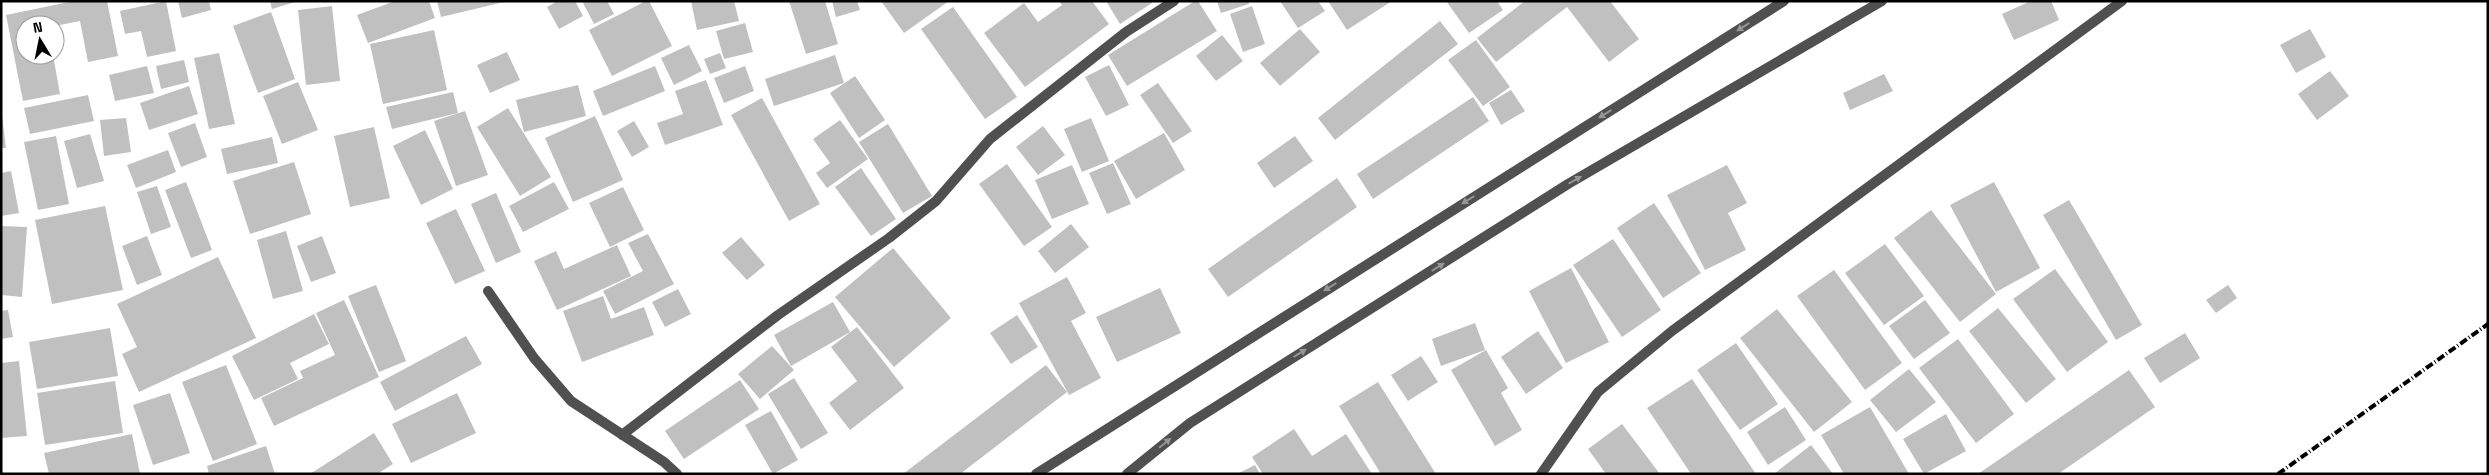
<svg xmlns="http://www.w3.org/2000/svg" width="2489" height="475" viewBox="0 0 2489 475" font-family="'Space Grotesk',sans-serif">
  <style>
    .building { fill: #c0c0c0 }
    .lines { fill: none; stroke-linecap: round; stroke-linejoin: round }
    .minor { stroke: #505050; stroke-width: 10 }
    .tertiary { stroke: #505050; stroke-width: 10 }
    .rail { stroke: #000; stroke-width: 4; stroke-dasharray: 8 2.5 1 2.5; stroke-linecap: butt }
    .oneway { fill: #969696 }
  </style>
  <rect width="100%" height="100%" fill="#fff"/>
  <path class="building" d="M 74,1 L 107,1 L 118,56 L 88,62 L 80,21 L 55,26 L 25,25 L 25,55 L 53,55 L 60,94 L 23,101 L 6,15 Z
    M 166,1 L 176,51 L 147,57 L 141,31 L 125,34 L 120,11 Z
    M 178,1 L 209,1 L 211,10 L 182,18 Z
    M 270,1 L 295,1 L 295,2 L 272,9 Z
    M 395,1 L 429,1 L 435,18 L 368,43 L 357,15 Z
    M 437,1 L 504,1 L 504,2 L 441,17 Z
    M 558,1 L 575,1 L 583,16 L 559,29 L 547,7 Z
    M 582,1 L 607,1 L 614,14 L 594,24 Z
    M 646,1 L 649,1 L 672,46 L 612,76 L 589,30 Z
    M 691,1 L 734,1 L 739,21 L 697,30 Z
    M 789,1 L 825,1 L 838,44 L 806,54 Z
    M 832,1 L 857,1 L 860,10 L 836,17 Z
    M 881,1 L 949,1 L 904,33 Z
    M 1059,1 L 1092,1 L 1109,24 L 1025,87 L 984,33 L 1024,3 L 1038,22 L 1062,5 Z
    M 1106,1 L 1155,1 L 1120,24 Z
    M 1195,1 L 1198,1 L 1217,31 L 1127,86 L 1108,55 Z
    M 1217,1 L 1249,1 L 1249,4 L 1221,13 Z
    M 1280,1 L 1318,1 L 1325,11 L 1298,28 Z
    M 1328,1 L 1392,1 L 1347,30 Z
    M 1446,1 L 1497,1 L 1503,10 L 1469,33 Z
    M 1525,1 L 1610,1 L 1639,39 L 1609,62 L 1567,7 L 1496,62 L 1477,38 Z
    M 2031,1 L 2051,1 L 2059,20 L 2014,40 L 2002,14 Z
    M 332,6 L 340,81 L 306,85 L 298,10 Z
    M 1252,6 L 1265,44 L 1243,52 L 1230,14 Z
    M 953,7 L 1017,97 L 985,119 L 921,29 Z
    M 271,12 L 295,79 L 258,93 L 233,26 Z
    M 1440,21 L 1458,44 L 1335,140 L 1318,118 Z
    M 745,23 L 753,52 L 724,59 L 716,31 Z
    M 1300,29 L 1320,52 L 1280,86 L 1260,63 Z
    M 2310,29 L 2326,57 L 2296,73 L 2280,45 Z
    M 434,30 L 447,90 L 383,104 L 370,44 Z
    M 1222,35 L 1243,61 L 1216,81 L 1196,56 Z
    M 1476,40 L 1510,87 L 1483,106 L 1448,60 Z
    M 689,45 L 702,71 L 674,85 L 661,58 Z
    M 507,52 L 520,80 L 490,93 L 477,65 Z
    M 219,53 L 235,124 L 209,129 L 194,58 Z
    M 720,53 L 726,68 L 710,74 L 704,59 Z
    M 835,55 L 844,83 L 774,106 L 765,79 Z
    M 184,60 L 189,82 L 161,89 L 156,66 Z
    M 1109,65 L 1129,105 L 1106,116 L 1085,77 Z
    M 147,66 L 154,93 L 115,101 L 109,75 Z
    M 655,66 L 665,91 L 603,116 L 593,91 Z
    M 745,66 L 754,91 L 724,103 L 714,78 Z
    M 2330,71 L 2349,96 L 2317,120 L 2298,94 Z
    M 1884,74 L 1893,91 L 1850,110 L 1843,93 Z
    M 855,76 L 885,120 L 859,138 L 830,93 Z
    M 706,80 L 723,125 L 665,145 L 657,123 L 683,114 L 675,91 Z
    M 298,82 L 318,130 L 282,144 L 263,96 Z
    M 1158,83 L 1192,131 L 1173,143 L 1140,95 Z
    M 578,85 L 586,116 L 524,132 L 516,100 Z
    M 189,86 L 198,114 L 149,130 L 140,103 Z
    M 1511,90 L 1525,111 L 1501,125 L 1489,103 Z
    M 453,92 L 458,113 L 392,129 L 386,107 Z
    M 88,95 L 94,121 L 30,134 L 24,108 Z
    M 1473,97 L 1489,121 L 1373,199 L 1357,174 Z
    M 762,98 L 820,204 L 789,221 L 731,115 Z
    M 1,107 L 6,148 L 1,148 Z
    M 508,108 L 551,177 L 520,196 L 477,127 Z
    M 465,111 L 488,175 L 456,186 L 434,121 Z
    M 595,116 L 623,180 L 573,202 L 545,138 Z
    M 126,118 L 131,152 L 104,156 L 100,120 Z
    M 1091,118 L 1109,161 L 1082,172 L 1064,129 Z
    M 840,120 L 868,159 L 827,188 L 816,173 L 830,163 L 813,139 Z
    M 634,121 L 649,147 L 632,157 L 617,131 Z
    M 195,123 L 207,157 L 181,167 L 168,133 Z
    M 888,124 L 932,196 L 903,213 L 859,142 Z
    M 1043,126 L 1065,155 L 1038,175 L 1016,147 Z
    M 374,127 L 390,198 L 350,207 L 334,136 Z
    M 425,130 L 453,189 L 421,205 L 393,146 Z
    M 1164,133 L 1185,170 L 1136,199 L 1114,161 Z
    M 90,134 L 104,181 L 77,188 L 64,141 Z
    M 56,136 L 69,204 L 38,210 L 24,142 Z
    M 1295,136 L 1313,161 L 1274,188 L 1257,163 Z
    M 272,137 L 278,163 L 227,174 L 221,149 Z
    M 168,150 L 176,172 L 136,188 L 127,165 Z
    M 294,162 L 311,214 L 250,234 L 233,181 Z
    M 1113,163 L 1131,204 L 1107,214 L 1089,173 Z
    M 1007,164 L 1052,227 L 1024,246 L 979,184 Z
    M 1072,165 L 1089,204 L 1052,219 L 1035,180 Z
    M 1727,165 L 1747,203 L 1728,213 L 1746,250 L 1705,270 L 1667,195 Z
    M 861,168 L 896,219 L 871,236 L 835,187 Z
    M 11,171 L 19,213 L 1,216 L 1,173 Z
    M 1337,178 L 1357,207 L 1228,297 L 1208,269 Z
    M 186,182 L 212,250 L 191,258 L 165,190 Z
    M 554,182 L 569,209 L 523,232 L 509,206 Z
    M 1994,182 L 2040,268 L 1996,292 L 1950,205 Z
    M 157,186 L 171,227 L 151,234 L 137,192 Z
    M 623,187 L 644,230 L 610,247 L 589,203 Z
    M 496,193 L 521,252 L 496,263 L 471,204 Z
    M 2069,200 L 2142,325 L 2116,340 L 2043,215 Z
    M 1654,203 L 1701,273 L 1663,298 L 1617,228 Z
    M 105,206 L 123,290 L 52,304 L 35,220 Z
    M 456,209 L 485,271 L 455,284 L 426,223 Z
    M 1931,210 L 1996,294 L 1960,322 L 1894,238 Z
    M 1071,224 L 1089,247 L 1055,273 L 1038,251 Z
    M 1,226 L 27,227 L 22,297 L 1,295 Z
    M 286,231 L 303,291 L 273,299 L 257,240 Z
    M 648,234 L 674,284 L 615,314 L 603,291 L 643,271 L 628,243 Z
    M 147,236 L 162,275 L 137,285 L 122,246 Z
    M 322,236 L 336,273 L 311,282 L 297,246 Z
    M 741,237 L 765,265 L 747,280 L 722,253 Z
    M 1613,239 L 1661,310 L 1622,337 L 1573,265 Z
    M 1885,244 L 1924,296 L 1884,325 L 1845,273 Z
    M 617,245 L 631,276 L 557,310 L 534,261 L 556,251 L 564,269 Z
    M 893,248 L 951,318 L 894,367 L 835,297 Z
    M 218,257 L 256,338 L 139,392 L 122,354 L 137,347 L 117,304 Z
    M 1571,268 L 1609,342 L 1566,363 L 1529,291 Z
    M 2055,269 L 2108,342 L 2067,372 L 2013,299 Z
    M 1834,270 L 1902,363 L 1865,390 L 1797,296 Z
    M 1067,277 L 1086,313 L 1071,321 L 1101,378 L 1069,395 L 1019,303 Z
    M 376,285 L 406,361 L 379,372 L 348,296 Z
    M 2228,285 L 2237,298 L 2216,313 L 2206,300 Z
    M 1160,288 L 1181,333 L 1117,362 L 1096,317 Z
    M 678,289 L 691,314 L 665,327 L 652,302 Z
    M 603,296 L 611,319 L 644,307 L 654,335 L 582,362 L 563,311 Z
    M 344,300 L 379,377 L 274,426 L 261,398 L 303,378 L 300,371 L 335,355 L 316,313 Z
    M 1925,300 L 1950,333 L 1914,359 L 1889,326 Z
    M 833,302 L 850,332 L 791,366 L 774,335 Z
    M 1998,308 L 2056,379 L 2026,403 L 1969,331 Z
    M 1777,309 L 1852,402 L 1814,432 L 1740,338 Z
    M 8,310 L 13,337 L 1,339 L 1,311 Z
    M 314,314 L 329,344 L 290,363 L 298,379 L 254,400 L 232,356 Z
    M 1017,315 L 1038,347 L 1011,364 L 990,333 Z
    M 1475,323 L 1485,350 L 1441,366 L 1432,339 Z
    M 857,327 L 904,388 L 850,430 L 829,403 L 857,381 L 831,347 Z
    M 110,328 L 118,376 L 37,389 L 29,342 Z
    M 1538,331 L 1563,368 L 1526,394 L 1501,357 Z
    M 2185,333 L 2200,358 L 2160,383 L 2144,358 Z
    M 466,336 L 482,364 L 395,411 L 380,382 Z
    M 1958,339 L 2014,414 L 1976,443 L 1919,368 Z
    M 1736,343 L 1778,404 L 1740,430 L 1697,370 Z
    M 772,346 L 794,370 L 760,399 L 738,374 Z
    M 1486,350 L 1508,388 L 1501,393 L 1522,430 L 1495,446 L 1451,370 Z
    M 1421,356 L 1438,382 L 1408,401 L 1391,375 Z
    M 19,361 L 27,436 L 1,438 L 1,363 Z
    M 226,365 L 257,444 L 213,461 L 182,382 Z
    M 1046,365 L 1067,392 L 960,474 L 903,474 Z
    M 1909,369 L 1936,402 L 1896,432 L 1870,400 Z
    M 2129,370 L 2155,407 L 2058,474 L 1978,474 Z
    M 794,378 L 828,433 L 801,449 L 768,394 Z
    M 1692,379 L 1756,474 L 1691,474 L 1647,408 Z
    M 740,380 L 759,409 L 684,459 L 665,431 Z
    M 115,381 L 123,433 L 45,445 L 37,393 Z
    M 1378,382 L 1436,474 L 1381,474 L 1339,406 Z
    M 170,393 L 190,453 L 153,465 L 133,405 Z
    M 457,393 L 476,433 L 411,463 L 392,424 Z
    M 1785,407 L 1806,440 L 1768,465 L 1747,432 Z
    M 1870,407 L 1909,474 L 1844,474 L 1821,435 Z
    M 771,411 L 798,460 L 773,474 L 745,425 Z
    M 1946,414 L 1966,451 L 1924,474 L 1903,439 Z
    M 1622,424 L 1660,474 L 1606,474 L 1588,449 Z
    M 1294,429 L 1312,456 L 1346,434 L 1372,474 L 1263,474 L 1252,457 Z
    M 374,433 L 393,464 L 377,474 L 310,474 Z
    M 132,434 L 140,474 L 49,474 L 44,453 Z
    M 1811,445 L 1833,474 L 1774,474 Z
    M 266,446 L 275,474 L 209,474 L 207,466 Z
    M 1255,465 L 1260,474 L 1237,474 Z"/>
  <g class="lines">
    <path class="minor" d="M 488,291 L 534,358 L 571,401 L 664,462 L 677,474
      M 622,435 L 778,315 L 889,238 L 936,201 L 990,139 L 1126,32 L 1174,1
      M 1541,474 L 1598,392 L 1672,331 L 2122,1"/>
    <path class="tertiary" d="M 1036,474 L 1784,1
      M 1127,474 L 1190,423 L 1568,184 L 1882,1"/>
    <path class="rail" d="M 2278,474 L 2488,324"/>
  </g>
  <defs><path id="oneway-solid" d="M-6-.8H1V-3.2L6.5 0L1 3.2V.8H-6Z" transform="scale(1.25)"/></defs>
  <g class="oneway">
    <use href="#oneway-solid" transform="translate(1743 27) rotate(148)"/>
    <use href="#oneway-solid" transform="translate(1605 114) rotate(148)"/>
    <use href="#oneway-solid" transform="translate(1575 180) rotate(-30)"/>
    <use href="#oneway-solid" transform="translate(1468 200) rotate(148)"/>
    <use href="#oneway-solid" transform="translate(1438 267) rotate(-32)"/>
    <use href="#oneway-solid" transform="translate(1330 287) rotate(148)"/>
    <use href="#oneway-solid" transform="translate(1300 353) rotate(-32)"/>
    <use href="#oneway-solid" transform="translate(1165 443) rotate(-39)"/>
  </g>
  <rect width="2489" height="475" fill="none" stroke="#000000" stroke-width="5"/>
  <g transform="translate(40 40) rotate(350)"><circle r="24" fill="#ffffff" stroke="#999999"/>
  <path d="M0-4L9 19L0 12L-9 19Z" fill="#000000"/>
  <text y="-8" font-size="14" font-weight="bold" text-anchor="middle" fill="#000000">N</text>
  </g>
</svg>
